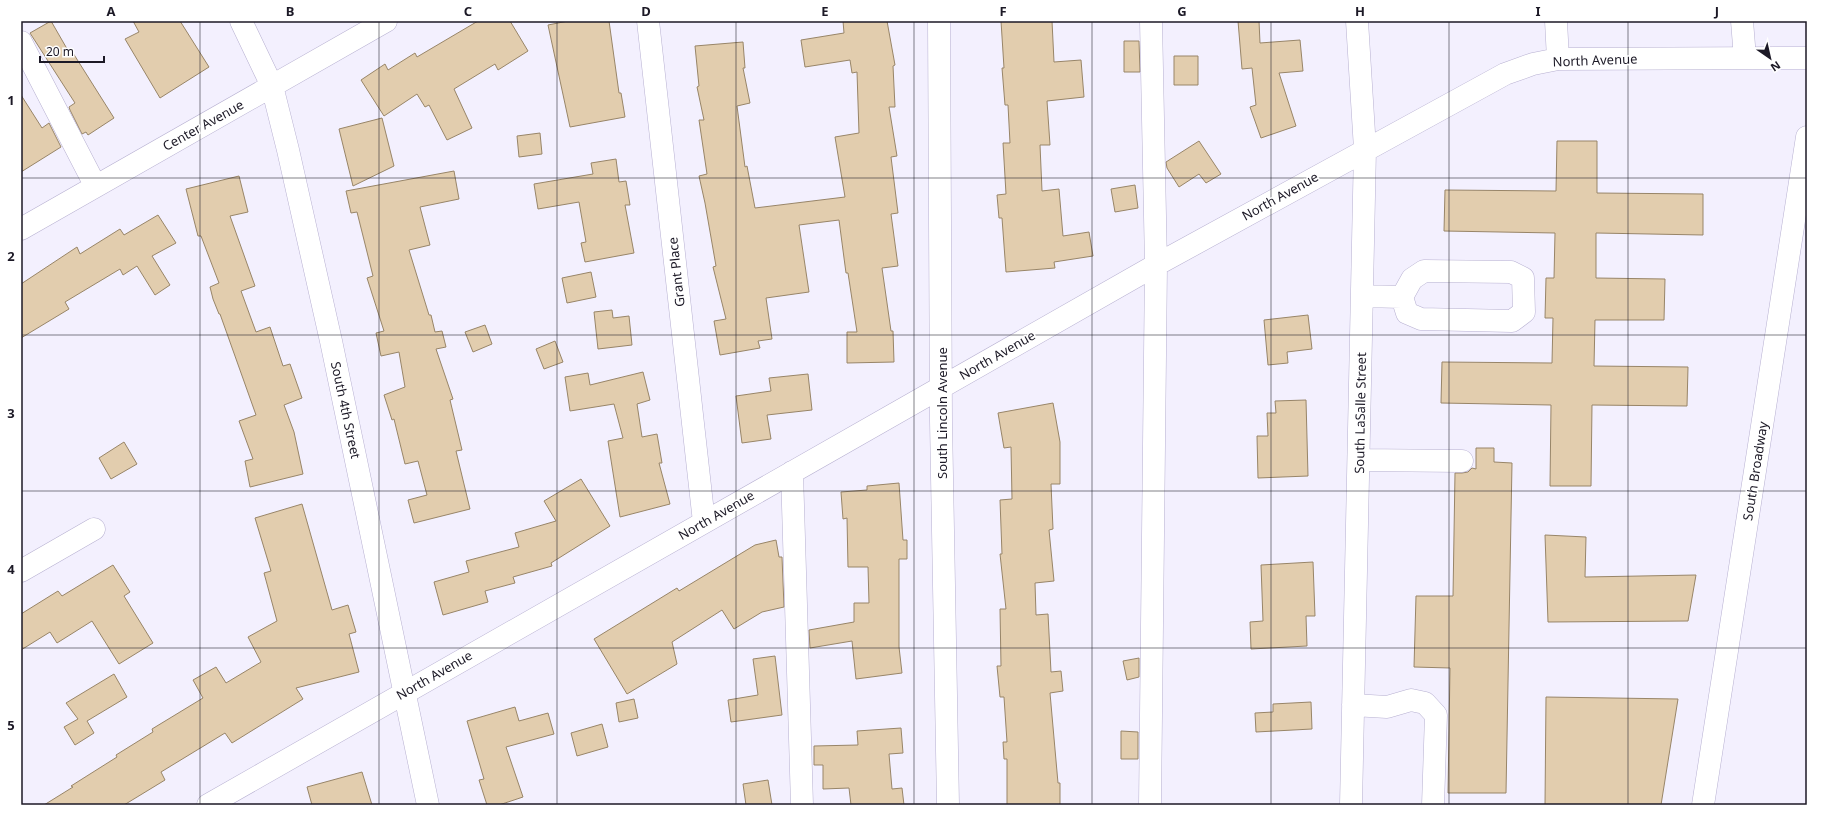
<svg xmlns="http://www.w3.org/2000/svg" width="1828" height="826" viewBox="0 0 1828 826" font-family="'Noto Sans',sans-serif">
  <style>
    .building { fill: #e2cdae; stroke: #988568 }
    .lines { fill: none; stroke-linecap: round; stroke-linejoin: round }
    .minor-casing { stroke: #b7b0d1; stroke-width: 23 }
    .minor { stroke: #fff; stroke-width: 22 }
    .grid { fill: none; stroke: #1c1926; stroke-width: 1; stroke-opacity: 0.55 }
    .labels { text-anchor: middle; stroke-width: 3; stroke-linejoin: round; paint-order: stroke }
    .street-label { font-size: 13px; fill: #1c1926; stroke: #fff }
    .neatline { fill: none; stroke: #1c1926; stroke-width: 1.5 }
    .grid-label { font-size: 13px; text-anchor: middle; font-weight: bold; fill: #1c1926 }
  </style>
  <rect width="100%" height="100%" fill="#f3f0fe"/>
  <path class="building" d="M 51,21 L 70,54 L 73,53 L 114,118 L 88,135 L 86,132 L 82,134 L 70,110 L 69,107 L 75,103 L 30,33 Z
    M 133,21 L 180,21 L 209,67 L 160,98 L 125,39 L 139,32 Z
    M 478,21 L 510,21 L 528,51 L 498,70 L 495,64 L 454,89 L 472,128 L 447,140 L 429,105 L 425,107 L 417,94 L 384,116 L 361,80 L 385,64 L 388,70 L 415,53 L 417,57 Z
    M 568,21 L 609,21 L 619,93 L 621,93 L 625,117 L 570,127 L 548,25 Z
    M 843,21 L 887,21 L 895,65 L 893,66 L 895,107 L 889,107 L 897,156 L 891,157 L 898,213 L 891,214 L 898,266 L 882,268 L 891,331 L 893,331 L 894,362 L 847,363 L 847,332 L 857,332 L 848,273 L 846,273 L 839,220 L 799,225 L 809,292 L 766,298 L 772,339 L 758,341 L 760,348 L 720,355 L 714,321 L 726,319 L 713,267 L 716,266 L 705,203 L 699,176 L 707,174 L 699,120 L 704,120 L 697,87 L 699,86 L 695,46 L 743,42 L 745,68 L 743,68 L 750,103 L 737,106 L 745,167 L 747,166 L 755,208 L 845,197 L 835,137 L 859,133 L 857,72 L 852,73 L 850,60 L 805,67 L 801,40 L 844,33 Z
    M 1001,21 L 1052,21 L 1054,62 L 1081,60 L 1084,97 L 1047,101 L 1050,145 L 1040,145 L 1042,191 L 1059,189 L 1063,236 L 1089,232 L 1093,256 L 1054,262 L 1055,268 L 1006,272 L 1002,218 L 999,218 L 997,195 L 1006,194 L 1003,143 L 1010,143 L 1008,105 L 1005,105 L 1002,68 L 1004,68 Z
    M 1238,21 L 1259,21 L 1260,43 L 1300,40 L 1303,71 L 1279,73 L 1296,126 L 1261,138 L 1250,107 L 1256,105 L 1252,68 L 1242,69 Z
    M 1124,41 L 1139,41 L 1140,72 L 1124,72 Z
    M 1174,56 L 1198,56 L 1198,85 L 1174,85 Z
    M 21,95 L 42,128 L 49,123 L 61,147 L 21,172 Z
    M 382,118 L 394,166 L 353,186 L 339,129 Z
    M 540,133 L 542,154 L 519,157 L 517,136 Z
    M 1199,141 L 1221,174 L 1206,183 L 1199,174 L 1179,187 L 1167,168 L 1166,162 Z
    M 1557,141 L 1597,141 L 1597,193 L 1703,194 L 1703,235 L 1596,233 L 1596,278 L 1665,279 L 1664,320 L 1595,320 L 1594,366 L 1688,367 L 1687,406 L 1592,405 L 1591,486 L 1550,486 L 1551,405 L 1441,403 L 1442,362 L 1552,363 L 1553,318 L 1545,318 L 1546,278 L 1554,278 L 1555,233 L 1444,231 L 1445,190 L 1556,191 Z
    M 616,159 L 619,182 L 626,181 L 630,205 L 625,205 L 634,253 L 585,262 L 581,243 L 586,242 L 579,202 L 538,209 L 534,184 L 593,174 L 591,163 Z
    M 454,171 L 459,199 L 420,207 L 430,245 L 409,250 L 429,315 L 431,315 L 435,332 L 442,331 L 446,347 L 436,349 L 453,399 L 450,400 L 462,450 L 456,451 L 470,509 L 414,523 L 408,500 L 427,495 L 418,461 L 405,464 L 394,419 L 392,420 L 384,395 L 405,387 L 399,352 L 381,356 L 376,333 L 384,331 L 367,278 L 373,276 L 357,212 L 351,213 L 346,191 Z
    M 239,176 L 248,212 L 230,216 L 255,286 L 241,291 L 256,332 L 270,327 L 283,366 L 290,364 L 302,398 L 284,405 L 294,432 L 303,474 L 250,487 L 245,461 L 253,459 L 239,421 L 256,415 L 220,314 L 219,314 L 213,299 L 210,287 L 219,283 L 201,236 L 198,236 L 186,189 Z
    M 1135,185 L 1138,208 L 1115,212 L 1111,189 Z
    M 158,215 L 176,243 L 152,256 L 170,285 L 155,295 L 137,266 L 123,275 L 120,269 L 65,302 L 69,309 L 21,338 L 21,284 L 77,247 L 80,254 L 120,229 L 124,235 Z
    M 591,272 L 596,297 L 567,303 L 562,278 Z
    M 612,310 L 613,318 L 629,316 L 632,345 L 598,349 L 594,312 Z
    M 1308,315 L 1312,349 L 1287,352 L 1288,363 L 1268,365 L 1264,320 Z
    M 485,325 L 492,344 L 473,352 L 465,332 Z
    M 555,341 L 563,362 L 544,369 L 536,349 Z
    M 643,372 L 650,400 L 637,404 L 642,437 L 657,434 L 662,463 L 659,463 L 670,504 L 620,517 L 608,441 L 623,438 L 614,404 L 570,411 L 565,377 L 588,373 L 590,385 Z
    M 808,374 L 812,410 L 767,415 L 771,439 L 742,443 L 736,396 L 771,391 L 769,378 Z
    M 1306,400 L 1308,476 L 1258,478 L 1257,436 L 1268,436 L 1267,413 L 1276,413 L 1275,401 Z
    M 1053,403 L 1060,442 L 1060,484 L 1051,484 L 1053,529 L 1049,530 L 1054,581 L 1035,583 L 1036,615 L 1048,614 L 1051,672 L 1061,671 L 1063,691 L 1050,693 L 1058,783 L 1060,783 L 1060,805 L 1007,805 L 1007,759 L 1004,759 L 1003,742 L 1007,742 L 1004,697 L 1000,697 L 997,666 L 1001,666 L 1000,609 L 1006,609 L 1000,554 L 1002,554 L 1000,500 L 1012,499 L 1011,447 L 1004,448 L 998,413 Z
    M 124,442 L 137,464 L 111,479 L 99,458 Z
    M 1476,448 L 1494,448 L 1494,462 L 1512,463 L 1506,793 L 1448,793 L 1450,668 L 1414,667 L 1416,596 L 1453,596 L 1455,473 L 1462,473 L 1468,472 L 1472,468 L 1476,469 Z
    M 581,479 L 610,526 L 551,563 L 552,566 L 513,577 L 515,583 L 485,591 L 488,602 L 443,615 L 434,582 L 469,572 L 466,561 L 519,547 L 515,533 L 556,521 L 544,501 Z
    M 899,483 L 903,540 L 907,540 L 907,559 L 899,559 L 899,647 L 902,673 L 856,679 L 852,641 L 810,648 L 809,630 L 854,622 L 854,603 L 869,603 L 868,567 L 848,567 L 847,518 L 843,519 L 841,492 L 867,490 L 867,486 Z
    M 302,504 L 332,610 L 348,605 L 356,632 L 349,634 L 359,672 L 296,688 L 303,699 L 232,743 L 225,733 L 161,772 L 165,780 L 124,805 L 44,805 L 73,787 L 71,786 L 117,757 L 116,755 L 153,732 L 152,729 L 203,698 L 193,680 L 216,667 L 226,683 L 261,662 L 248,637 L 277,621 L 264,573 L 271,571 L 255,518 Z
    M 1545,535 L 1586,537 L 1585,577 L 1696,575 L 1688,621 L 1548,622 Z
    M 776,540 L 779,557 L 782,557 L 784,607 L 762,612 L 734,629 L 722,610 L 672,642 L 677,664 L 627,694 L 594,639 L 677,588 L 679,591 L 755,545 Z
    M 1313,562 L 1315,616 L 1306,616 L 1307,646 L 1251,649 L 1250,622 L 1263,621 L 1261,565 Z
    M 113,565 L 130,592 L 124,596 L 153,643 L 119,664 L 92,621 L 57,643 L 50,632 L 21,650 L 21,614 L 58,591 L 62,596 Z
    M 775,656 L 782,715 L 731,722 L 728,700 L 758,695 L 753,659 Z
    M 1139,658 L 1139,677 L 1127,680 L 1123,661 Z
    M 114,674 L 127,697 L 87,721 L 94,733 L 75,745 L 64,727 L 78,719 L 66,703 Z
    M 1546,697 L 1678,699 L 1661,805 L 1545,805 Z
    M 634,699 L 638,718 L 619,722 L 616,703 Z
    M 1311,702 L 1312,729 L 1256,732 L 1255,713 L 1273,712 L 1273,704 Z
    M 515,707 L 519,721 L 548,713 L 554,734 L 506,747 L 523,797 L 499,805 L 487,805 L 479,780 L 484,779 L 467,721 Z
    M 602,724 L 608,747 L 577,756 L 571,733 Z
    M 901,728 L 903,753 L 889,754 L 892,789 L 902,788 L 904,805 L 851,805 L 849,788 L 823,789 L 823,765 L 814,765 L 814,746 L 858,745 L 857,731 Z
    M 1121,731 L 1138,732 L 1138,759 L 1121,759 Z
    M 362,772 L 372,805 L 312,805 L 307,787 Z
    M 768,780 L 772,805 L 746,805 L 743,784 Z"/>
  <g class="lines">
    <g class="minor-casing">
      <path id="minor" d="M 241,21 L 272,86 L 288,150 L 331,341 L 428,805
        M 648,21 L 704,522
        M 939,21 L 941,421 L 948,805
        M 1556,21 L 1558,59
        M 1742,21 L 1745,58
        M 21,42 L 95,185
        M 21,229 L 386,21
        M 1362,296 L 1402,297 L 1412,279 L 1424,271 L 1511,272 L 1523,278 L 1524,312 L 1512,321 L 1421,319 L 1407,313 L 1402,297
        M 1359,460 L 1462,461
        M 792,472 L 802,805
        M 21,571 L 94,529
        M 1353,705 L 1387,707 L 1411,700 L 1425,703 L 1436,715 L 1433,805
        M 208,805 L 1156,265 L 1505,74 L 1533,64 L 1558,59 L 1807,58
        M 1150,805 L 1156,265 L 1151,21
        M 1351,805 L 1365,149 L 1357,21
        M 1703,805 L 1807,137"/>
    </g>
    <use href="#minor" class="minor"/>
  </g>
  <path class="grid" d="M 200,21 L 200,805M 379,21 L 379,805M 557,21 L 557,805M 736,21 L 736,805M 914,21 L 914,805M 1092,21 L 1092,805M 1271,21 L 1271,805M 1449,21 L 1449,805M 1628,21 L 1628,805M 21,178 L 1807,178M 21,335 L 1807,335M 21,491 L 1807,491M 21,648 L 1807,648"/>
  <g class="labels">
    <g class="street-label">
      <text transform="translate(1595 60) rotate(-2)" y="5">North Avenue</text>
      <text transform="translate(203 125) rotate(-29)" y="5">Center Avenue</text>
      <text transform="translate(1280 196) rotate(-29)" y="5">North Avenue</text>
      <text transform="translate(676 272) rotate(-96)" y="5">Grant Place</text>
      <text transform="translate(997 355) rotate(-30)" y="5">North Avenue</text>
      <text transform="translate(346 410) rotate(78)" y="5">South 4th Street</text>
      <text transform="translate(942 413) rotate(-90)" y="5">South Lincoln Avenue</text>
      <text transform="translate(1360 413) rotate(-89)" y="5">South LaSalle Street</text>
      <text transform="translate(1755 471) rotate(-81)" y="5">South Broadway</text>
      <text transform="translate(716 515) rotate(-30)" y="5">North Avenue</text>
      <text transform="translate(434 675) rotate(-30)" y="5">North Avenue</text>
    </g>
  </g>
  <rect width="1828" height="826" fill="none" stroke="#ffffff" stroke-width="44"/>
  <g transform="translate(1770 58) rotate(146)" stroke="#ffffff" stroke-width="3" paint-order="stroke">
  <path d="M0-3L7 15L0 10L-7 15Z" fill="#1c1926"/>
  <text y="-6" font-size="11" font-weight="bold" text-anchor="middle" fill="#1c1926">N</text>
  </g>
  <path d="M40 56v6h64v-6" fill="none" stroke="#1c1926" stroke-width="2"/>
  <text x="46" y="56" font-size="12" fill="#1c1926" stroke="#ffffff" stroke-width="3" paint-order="stroke">20 m</text>
  <rect x="22" y="22" width="1784" height="782" class="neatline"/>
  <g class="grid-label">
    <text x="111" y="16">A</text>
    <text x="290" y="16">B</text>
    <text x="468" y="16">C</text>
    <text x="646" y="16">D</text>
    <text x="825" y="16">E</text>
    <text x="1003" y="16">F</text>
    <text x="1182" y="16">G</text>
    <text x="1360" y="16">H</text>
    <text x="1538" y="16">I</text>
    <text x="1717" y="16">J</text>
    <text x="11" y="105">1</text>
    <text x="11" y="261">2</text>
    <text x="11" y="418">3</text>
    <text x="11" y="574">4</text>
    <text x="11" y="730">5</text>
  </g>
</svg>
